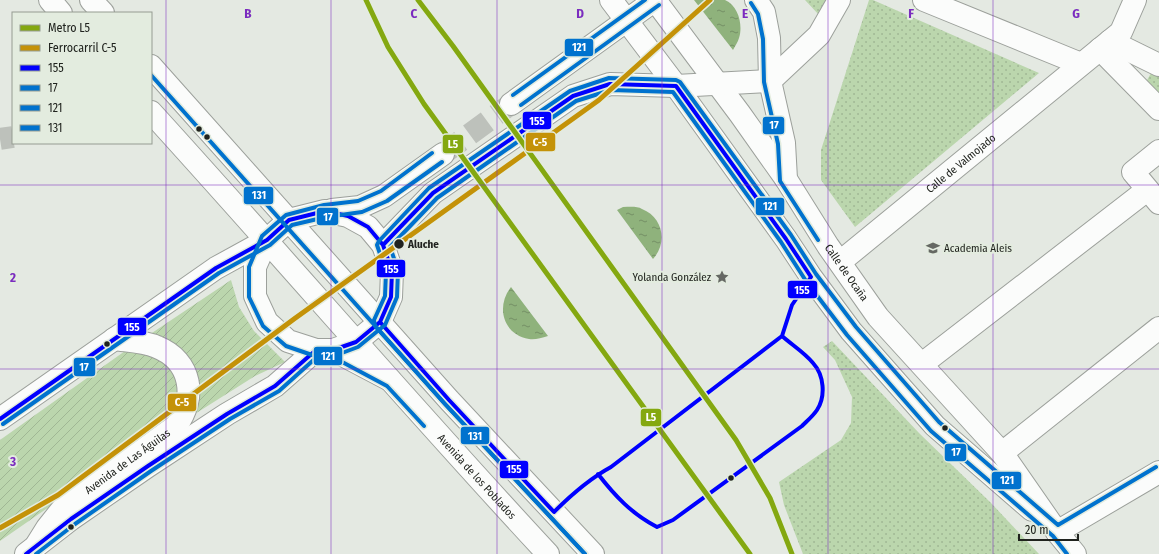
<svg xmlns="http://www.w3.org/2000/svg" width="1159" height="554" viewBox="0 0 1159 554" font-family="'Fira Sans Condensed',sans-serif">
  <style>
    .grass { fill: url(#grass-dots) }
    .garden { fill: url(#garden-furrows) }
    .water { fill: url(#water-ripples) }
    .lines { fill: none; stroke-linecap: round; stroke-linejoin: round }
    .street-tunnel { stroke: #bdc1bb; stroke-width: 22; stroke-dasharray: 22 11; stroke-linecap: butt }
    .secondary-tunnel { stroke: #bdc1bb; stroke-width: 22; stroke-dasharray: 22 11; stroke-linecap: butt }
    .street-casing { stroke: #9ca09b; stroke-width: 24 }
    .secondary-casing { stroke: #9ca09b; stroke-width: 24 }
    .primary-casing { stroke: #9ca09b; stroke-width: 24 }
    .street { stroke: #fbfcfb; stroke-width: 22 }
    .secondary { stroke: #fbfcfb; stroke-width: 22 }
    .primary { stroke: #fbfcfb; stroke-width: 22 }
    .bus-1-casing { stroke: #e3ecdf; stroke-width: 7 }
    .bus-2-casing { stroke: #e3ecdf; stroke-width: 7 }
    .bus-3-casing { stroke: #e3ecdf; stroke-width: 7 }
    .bus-4-casing { stroke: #e3ecdf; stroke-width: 7 }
    .bus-1 { stroke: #00f; stroke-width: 4 }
    .bus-2 { stroke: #0072ce; stroke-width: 4 }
    .bus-3 { stroke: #0072ce; stroke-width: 4 }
    .bus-4 { stroke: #0072ce; stroke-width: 4 }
    .rail-1-casing { stroke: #e3ecdf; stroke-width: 8 }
    .rail-1 { stroke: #c49208; stroke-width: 5 }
    .metro-1-casing { stroke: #e3ecdf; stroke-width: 8 }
    .metro-1 { stroke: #84a810; stroke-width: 5 }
    .grid { fill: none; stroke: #7b2cbf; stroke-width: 1; stroke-opacity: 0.55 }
    .bus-dot { fill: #20231e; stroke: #e3ecdf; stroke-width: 1.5 }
    .labels { text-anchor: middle; stroke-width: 4; stroke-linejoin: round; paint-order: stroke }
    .street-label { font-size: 11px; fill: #20231e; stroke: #e3ecdf }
    .stop-label { font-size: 11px; font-weight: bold; fill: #20231e; stroke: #e3ecdf; text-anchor: start }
    .poi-label { font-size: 11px; fill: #20231e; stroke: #e3ecdf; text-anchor: start }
    .grid-label { font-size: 13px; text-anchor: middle; font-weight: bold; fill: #7b2cbf; stroke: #e3ecdf; stroke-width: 4; stroke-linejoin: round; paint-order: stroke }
    .line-badge { stroke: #e3ecdf; stroke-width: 1.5 }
    .badge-label { font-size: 11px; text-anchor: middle; font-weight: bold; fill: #fff }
  </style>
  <defs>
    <pattern id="grass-dots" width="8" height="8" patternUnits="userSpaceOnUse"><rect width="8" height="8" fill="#bbd6ad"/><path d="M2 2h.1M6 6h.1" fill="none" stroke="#a0b794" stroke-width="1.8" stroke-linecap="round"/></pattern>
    <pattern id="garden-furrows" width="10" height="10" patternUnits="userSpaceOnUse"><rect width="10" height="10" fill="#bbd6ad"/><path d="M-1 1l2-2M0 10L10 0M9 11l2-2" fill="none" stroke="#a0b794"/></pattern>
    <pattern id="water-ripples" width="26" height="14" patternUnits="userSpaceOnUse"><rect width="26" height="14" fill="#8fb27c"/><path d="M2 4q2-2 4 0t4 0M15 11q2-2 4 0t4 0" fill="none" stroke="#749065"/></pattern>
  </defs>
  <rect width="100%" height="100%" fill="#e4e9e2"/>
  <path class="grass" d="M 805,0 L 826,0 L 819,15 Z
    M 869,0 L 873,0 L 1039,73 L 855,227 L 821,180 L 821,150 Z
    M 1154,68 L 1159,71 L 1159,98 L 1143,87 Z
    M 832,341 L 919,433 L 991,503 L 1039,554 L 803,554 L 784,505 L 779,482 L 841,440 L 851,423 L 852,397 L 835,360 L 823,347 Z"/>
  <path class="garden" d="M 231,280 L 239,307 L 254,331 L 285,362 L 255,376 L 198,412 L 164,427 L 0,541 L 0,440 L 125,351 Z"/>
  <path class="water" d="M 694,0 C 700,0 720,0 725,0 C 739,6 743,26 739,38 C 738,42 735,46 733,50 Z
    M 623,207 C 630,207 637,206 642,209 C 663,217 668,243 653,259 L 617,210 Z
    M 511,287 L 548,336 C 541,338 535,340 529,339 C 502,334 496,306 511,287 Z"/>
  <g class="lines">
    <path class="street-tunnel" d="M 0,139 L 13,137"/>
    <path class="secondary-tunnel" d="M 443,154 L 511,104"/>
    <g class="street-casing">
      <g id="street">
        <path d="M 611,0 L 676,86"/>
        <path d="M 655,0 L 740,114 L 786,179"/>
        <path d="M 924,0 L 1081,64"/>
        <path d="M 1110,41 L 1159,65"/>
        <path d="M 1100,49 L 1159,109"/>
        <path d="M 1159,151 L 1133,172 L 1159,203"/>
        <path id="s1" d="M 840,262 L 1121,32 L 1135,0"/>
        <path d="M 333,350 L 390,380"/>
        <path d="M 922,364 L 1147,190"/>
        <path d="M 1002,453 L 1159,328"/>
        <path d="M 1057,532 L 1159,472"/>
        <path id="s2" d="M 37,544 L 47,528 L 63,508 L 176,426 C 197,398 192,361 157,347 C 144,341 129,341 114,339"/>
      </g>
    </g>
    <g class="secondary-casing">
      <g id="secondary">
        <path id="s3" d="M 756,0 L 764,12 L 769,38 L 770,81 L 784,143 L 786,179 L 828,246 L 878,317 L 1002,453 L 1057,532 L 1075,554"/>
        <path d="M 676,86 L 786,239 L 811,277 L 851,331 L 935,426 L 1032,510"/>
        <path d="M 511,104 L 655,0"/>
        <path d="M 332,210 L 360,207 L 384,196 L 443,154"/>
        <path d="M 383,245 L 433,193 L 573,96 L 610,84 L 676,86 L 770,81 L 819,35 L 839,0"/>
        <path d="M 0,419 L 216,268 L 267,240 L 289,220 L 325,211 L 348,216 L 368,227 L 383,245 L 392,271 L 391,297 L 380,322 L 356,342 L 333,350 L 316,350 L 288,341 L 267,322 L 255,296 L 255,267 L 267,240"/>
        <path d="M 26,554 L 71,519 L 148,466 L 227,414 L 275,386 L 316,350"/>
      </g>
    </g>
    <g class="primary-casing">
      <g id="primary">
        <path d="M 50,0 L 61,13"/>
        <path d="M 91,0 L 103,13"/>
        <path d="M 151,66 L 449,400 L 593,554"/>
        <path id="s4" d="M 151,112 C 284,258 413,409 548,554"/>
      </g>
    </g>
    <use href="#street" class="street"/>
    <use href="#secondary" class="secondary"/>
    <use href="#primary" class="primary"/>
    <g class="bus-1-casing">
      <path id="bus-1" d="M 380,322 L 449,400 L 554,512 C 572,494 589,479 611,467 L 782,336 L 792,305 L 811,277 L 786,239 L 676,86 L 610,84 L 573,96 L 433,193 L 383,245
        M 0,419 L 216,268 L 267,240 L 289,220 L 325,211 L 348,216 L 368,227 L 383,245 L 392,271 L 391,297 L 380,322 L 356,342 L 333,350 L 316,350 L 275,386 L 227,414 L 148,466 L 71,519 L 26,554
        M 598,474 C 615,496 632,514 657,527 L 673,520 L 802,426 C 807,421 813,416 817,410 C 826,396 824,375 813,363 C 804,352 792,345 782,336"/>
    </g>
    <g class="bus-2-casing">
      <path id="bus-2" d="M 751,3 L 758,14 L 763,39 L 764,82 L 778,144 L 780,181 L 818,240
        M 521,105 L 659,5
        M 3,424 L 219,273 L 270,245 L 292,225 L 326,217 L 362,212 L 387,201 L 442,162
        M 36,554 L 75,524 L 151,471 L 230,419 L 279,391 L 318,356 L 334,356 L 358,347 L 385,325 L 397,297 L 398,270 L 390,247 L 437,198 L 576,101 L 611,90 L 673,92 L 781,242 L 806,281 L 847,335 L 931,431 L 1053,536 L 1067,554"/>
    </g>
    <g class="bus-3-casing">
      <path id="bus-3" d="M 513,95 L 645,0
        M 424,426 L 387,386 L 331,356 L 315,356 L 286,346 L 263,326 L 249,297 L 249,267 L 262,236 L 286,215 L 324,205 L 358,201 L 381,191 L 432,153
        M 585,554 L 445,404 L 375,326 L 374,320 L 385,296 L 386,272 L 377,245 L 379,241 L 429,188 L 570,91 L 609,78 L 676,80 L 680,82 L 791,235 L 816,274 L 856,327 L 939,422 L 1058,525 L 1156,467"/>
    </g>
    <g class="bus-4-casing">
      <path id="bus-4" d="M 151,75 L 445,404 L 585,554"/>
    </g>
    <use href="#bus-1" class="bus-1"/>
    <use href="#bus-2" class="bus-2"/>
    <use href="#bus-3" class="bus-3"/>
    <use href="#bus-4" class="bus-4"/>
    <g class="rail-1-casing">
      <path id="rail-1" d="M 0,528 L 58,495 L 294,319 L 599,100 L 710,0"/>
    </g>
    <use href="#rail-1" class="rail-1"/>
    <g class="metro-1-casing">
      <path id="metro-1" d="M 366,0 L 388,47 L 424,104 L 750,554
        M 418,0 L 453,46 L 736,440 L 770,498 L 792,554"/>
    </g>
    <use href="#metro-1" class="metro-1"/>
  </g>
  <path class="grid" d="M 166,0 L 166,554M 331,0 L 331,554M 497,0 L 497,554M 662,0 L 662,554M 828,0 L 828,554M 993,0 L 993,554M 0,185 L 1159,185M 0,369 L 1159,369"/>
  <defs>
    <g id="school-bare" transform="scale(1.08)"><path d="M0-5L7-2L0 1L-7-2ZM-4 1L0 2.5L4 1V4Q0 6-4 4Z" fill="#656863" stroke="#e3ecdf" stroke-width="2.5" paint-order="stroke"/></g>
    <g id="sight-bare" transform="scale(1.08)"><path d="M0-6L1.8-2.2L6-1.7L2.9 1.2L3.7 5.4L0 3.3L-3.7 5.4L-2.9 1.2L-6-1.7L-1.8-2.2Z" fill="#656863" stroke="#e3ecdf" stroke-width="2.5" paint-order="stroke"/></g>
  </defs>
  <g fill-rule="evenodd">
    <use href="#school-bare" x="933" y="248"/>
    <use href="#sight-bare" x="722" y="277"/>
  </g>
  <g class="bus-dot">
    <circle cx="199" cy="129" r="3.5"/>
    <circle cx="207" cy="137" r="3.5"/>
    <circle cx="399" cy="244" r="5.5"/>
    <circle cx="107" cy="344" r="3.5"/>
    <circle cx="945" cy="428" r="3.5"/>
    <circle cx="731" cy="478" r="3.5"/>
    <circle cx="71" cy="527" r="3.5"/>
  </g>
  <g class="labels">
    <g class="street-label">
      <text dy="4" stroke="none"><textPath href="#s1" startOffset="156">Calle de Valmojado</textPath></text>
      <text dy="4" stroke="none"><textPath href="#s3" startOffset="295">Calle de Ocaña</textPath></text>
      <text dy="4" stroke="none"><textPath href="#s2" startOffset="124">Avenida de Las Águilas</textPath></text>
      <text dy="4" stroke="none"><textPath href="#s4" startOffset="489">Avenida de los Poblados</textPath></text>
    </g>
    <g class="stop-label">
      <text x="408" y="248">Aluche</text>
    </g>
    <g class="poi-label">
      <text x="944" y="252">Academia Aleis</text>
      <text x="711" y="281" text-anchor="end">Yolanda González</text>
    </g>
  </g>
  <g class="grid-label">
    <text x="248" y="18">B</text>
    <text x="414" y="18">C</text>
    <text x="580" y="18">D</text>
    <text x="745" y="18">E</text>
    <text x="911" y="18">F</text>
    <text x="1076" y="18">G</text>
    <text x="13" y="282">2</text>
    <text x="13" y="466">3</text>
  </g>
  <g class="line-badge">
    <rect x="564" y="38" width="30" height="19" rx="4" fill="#0072ce"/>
    <rect x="522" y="111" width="30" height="19" rx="4" fill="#00f"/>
    <rect x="762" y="116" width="23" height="19" rx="4" fill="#0072ce"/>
    <rect x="525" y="132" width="31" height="20" rx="4" fill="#c49208"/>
    <rect x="442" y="134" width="22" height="20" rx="4" fill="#84a810"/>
    <rect x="243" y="186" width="31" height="19" rx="4" fill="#0072ce"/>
    <rect x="755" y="197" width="30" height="19" rx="4" fill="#0072ce"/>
    <rect x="316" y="207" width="23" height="19" rx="4" fill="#0072ce"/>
    <rect x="376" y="259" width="30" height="19" rx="4" fill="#00f"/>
    <rect x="787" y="280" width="31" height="19" rx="4" fill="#00f"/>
    <rect x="117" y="317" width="30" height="19" rx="4" fill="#00f"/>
    <rect x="313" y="346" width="30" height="20" rx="4" fill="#0072ce"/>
    <rect x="73" y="357" width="23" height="20" rx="4" fill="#0072ce"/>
    <rect x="167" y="393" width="30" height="19" rx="4" fill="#c49208"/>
    <rect x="640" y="408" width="22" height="19" rx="4" fill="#84a810"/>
    <rect x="460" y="426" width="30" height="19" rx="4" fill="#0072ce"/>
    <rect x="944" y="443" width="23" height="19" rx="4" fill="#0072ce"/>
    <rect x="499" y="460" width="30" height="19" rx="4" fill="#00f"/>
    <rect x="991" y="471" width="31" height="19" rx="4" fill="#0072ce"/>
  </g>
  <g class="badge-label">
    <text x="579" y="51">121</text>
    <text x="537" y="125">155</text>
    <text x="774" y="129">17</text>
    <text x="540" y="146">C-5</text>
    <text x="453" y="148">L5</text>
    <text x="259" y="199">131</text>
    <text x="770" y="210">121</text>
    <text x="328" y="221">17</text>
    <text x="391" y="273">155</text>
    <text x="802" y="294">155</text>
    <text x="132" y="331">155</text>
    <text x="328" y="360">121</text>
    <text x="84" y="371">17</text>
    <text x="182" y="406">C-5</text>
    <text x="651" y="421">L5</text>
    <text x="475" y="440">131</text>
    <text x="956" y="456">17</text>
    <text x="514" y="473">155</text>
    <text x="1007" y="484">121</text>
  </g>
  <rect x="12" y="12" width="140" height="132" fill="#e3ecdf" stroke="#959c92"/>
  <rect x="20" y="25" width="20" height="6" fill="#84a810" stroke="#959c92"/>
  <text x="48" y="32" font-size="12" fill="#20231e">Metro L5</text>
  <rect x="20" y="45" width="20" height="6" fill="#c49208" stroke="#959c92"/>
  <text x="48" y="52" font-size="12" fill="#20231e">Ferrocarril C-5</text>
  <rect x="20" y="65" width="20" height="6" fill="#0000ff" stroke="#959c92"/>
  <text x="48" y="72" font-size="12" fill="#20231e">155</text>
  <rect x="20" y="85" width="20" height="6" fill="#0072ce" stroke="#959c92"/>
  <text x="48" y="92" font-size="12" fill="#20231e">17</text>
  <rect x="20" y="105" width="20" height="6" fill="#0072ce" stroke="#959c92"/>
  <text x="48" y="112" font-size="12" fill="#20231e">121</text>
  <rect x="20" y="125" width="20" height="6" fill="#0072ce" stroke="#959c92"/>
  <text x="48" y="132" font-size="12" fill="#20231e">131</text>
  <path d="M1019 534v6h59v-6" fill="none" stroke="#20231e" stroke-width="2"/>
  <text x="1025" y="534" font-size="12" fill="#20231e" stroke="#e3ecdf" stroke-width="3" paint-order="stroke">20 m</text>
</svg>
